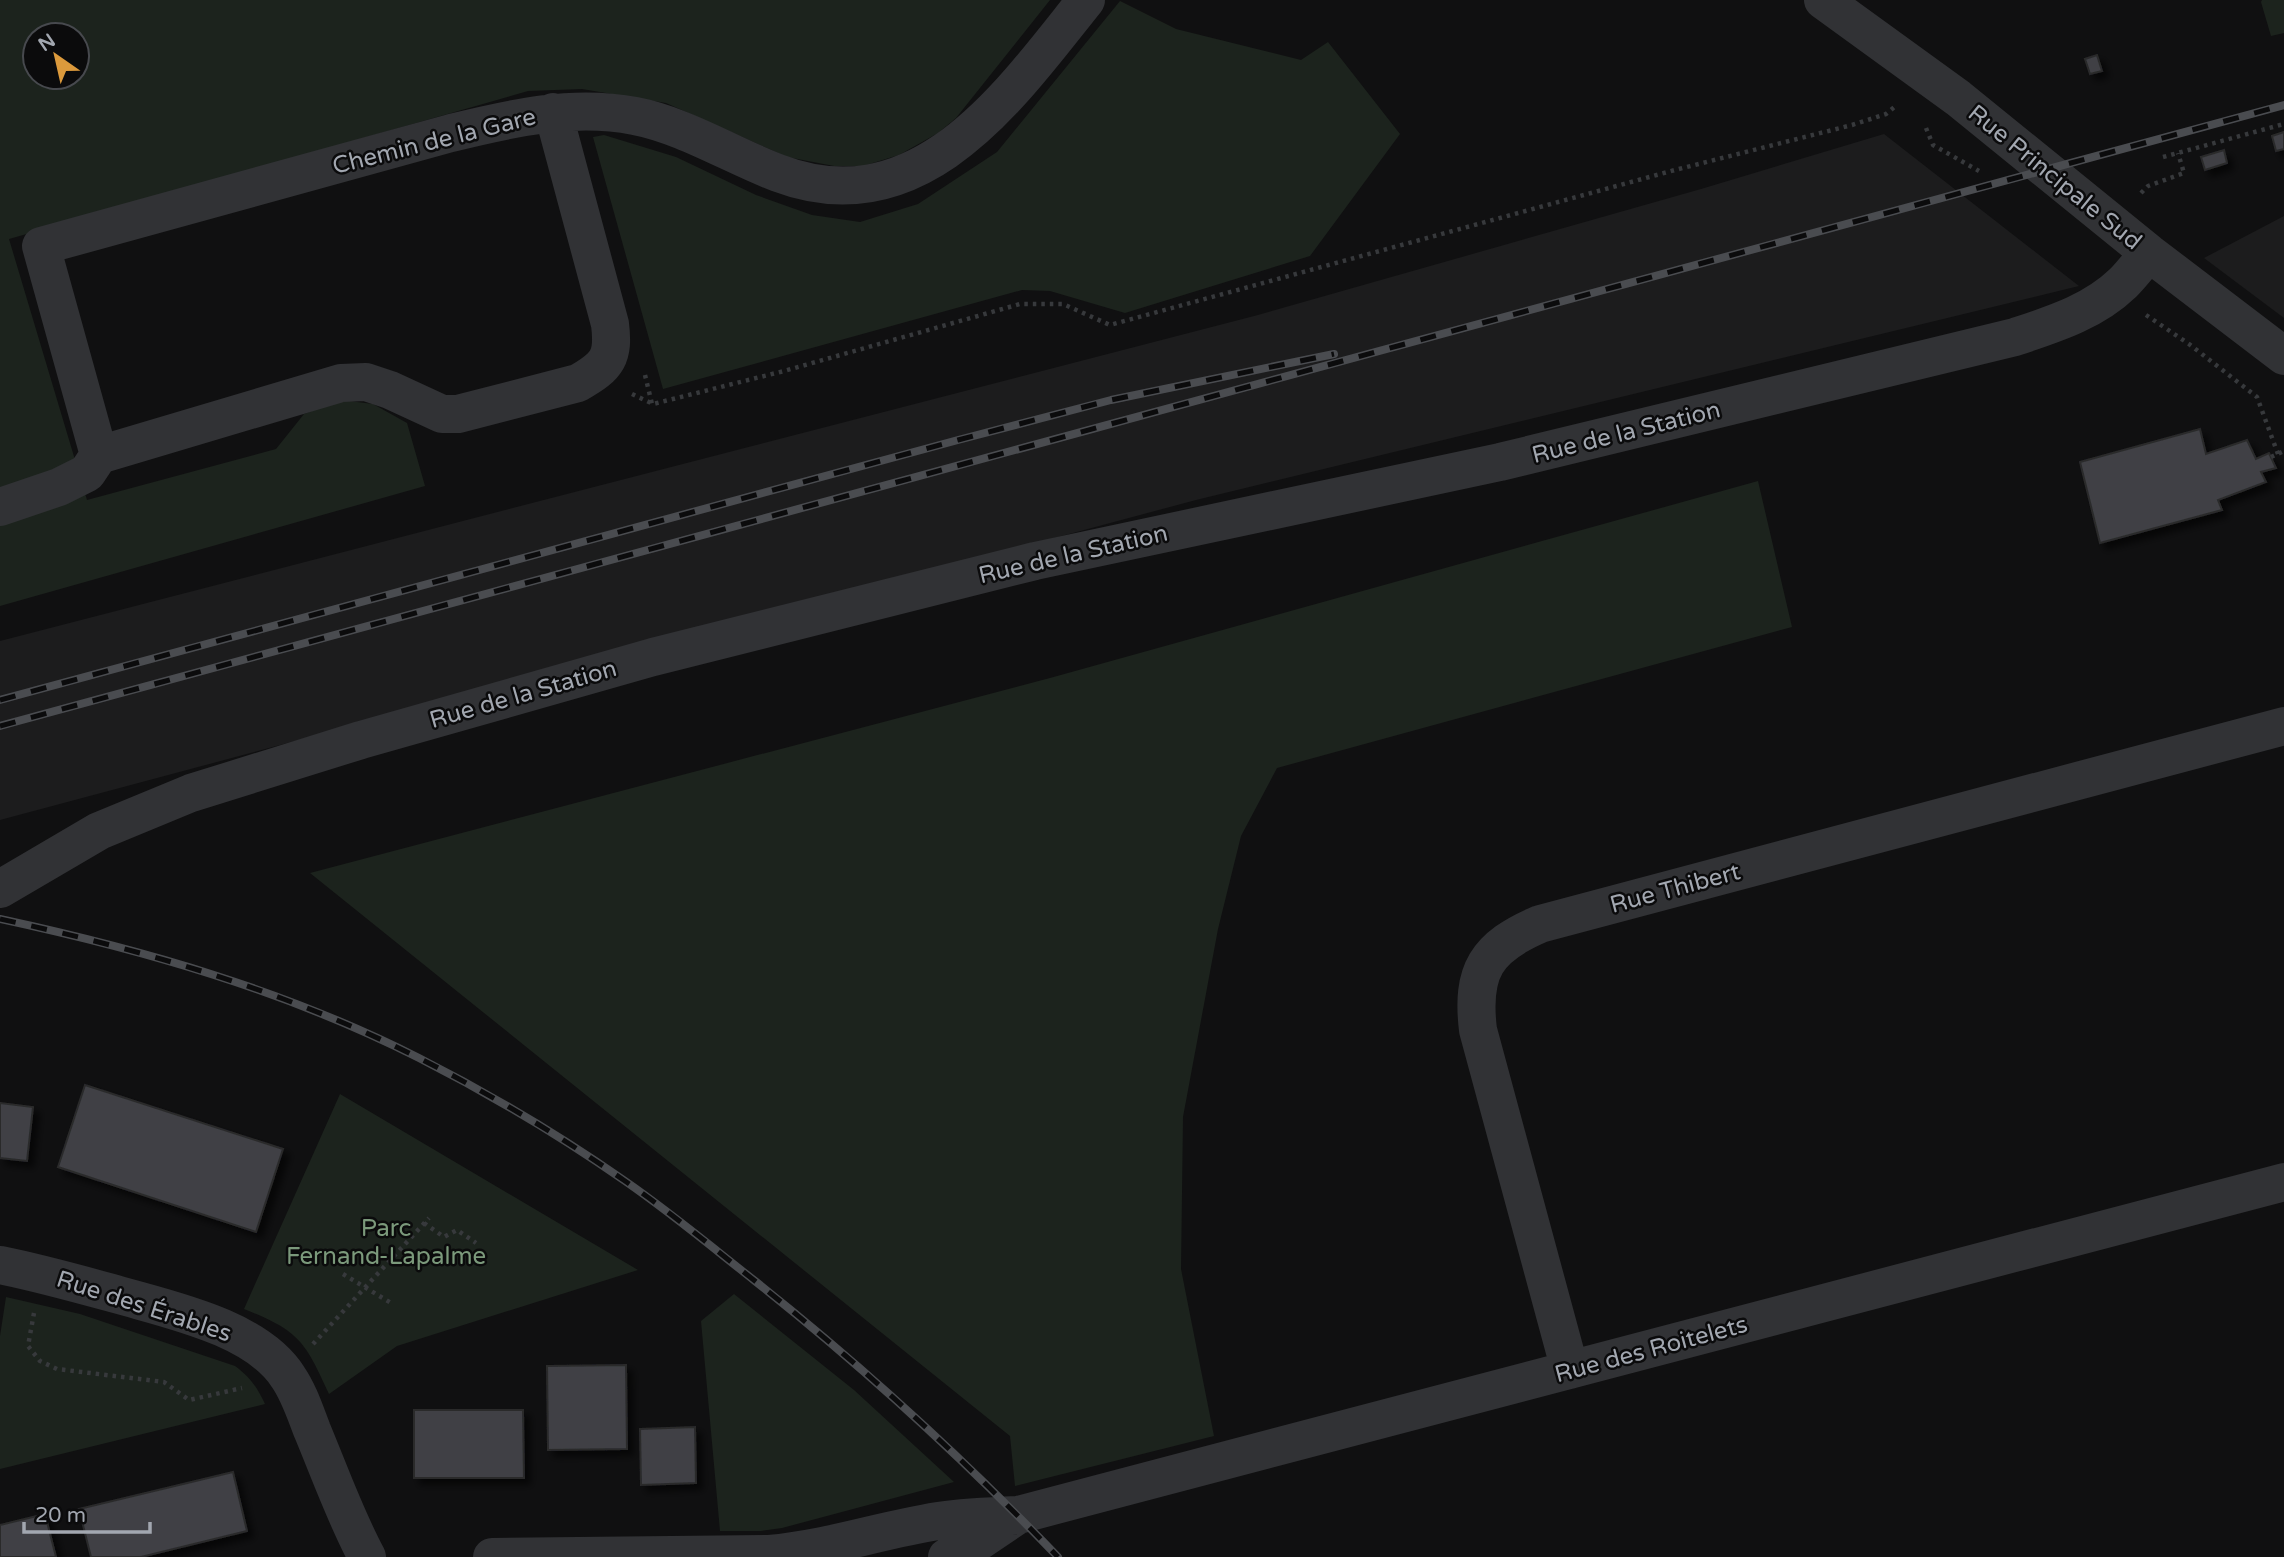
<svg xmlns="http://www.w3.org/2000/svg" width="2284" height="1557" viewBox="0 0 2284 1557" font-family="'Varela Round',sans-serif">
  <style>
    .built { fill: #1c1c1d }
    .green { fill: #1c231d; fill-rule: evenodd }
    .building { fill: #3f4044; stroke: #2a2a2c; stroke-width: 2; filter: url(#shadow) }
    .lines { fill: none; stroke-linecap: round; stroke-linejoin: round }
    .path { stroke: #37393c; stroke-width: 4.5; stroke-dasharray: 3.5 5; stroke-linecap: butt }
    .minor { stroke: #313235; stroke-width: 38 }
    .rail-casing { stroke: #4a4c50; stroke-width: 8 }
    .rail { stroke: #0b0b0c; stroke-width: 5; stroke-dasharray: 16; stroke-linecap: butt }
    .labels { text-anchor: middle; stroke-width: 5; stroke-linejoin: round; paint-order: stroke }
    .street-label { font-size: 24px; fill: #a2a7b0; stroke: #0b0b0c }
    .park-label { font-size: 24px; fill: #7b997b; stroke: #0b0b0c }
  </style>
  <defs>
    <filter id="shadow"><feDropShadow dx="6" dy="6" stdDeviation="3.5" flood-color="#0009"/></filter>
  </defs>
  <rect width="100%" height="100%" fill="#101011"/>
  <path class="built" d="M 1884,134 L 2079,286 L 1196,500 L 0,820 L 0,641 L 1258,315 L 1701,189 Z
    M 2284,216 L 2284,318 L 2204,258 Z"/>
  <path class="green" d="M 0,0 L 1050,0 L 956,118 L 938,133 L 899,155 L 863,166 L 834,166 L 787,157 L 666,103 L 582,89 L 528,91 L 9,239 L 87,500 L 276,449 L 304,414 L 341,400 L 373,404 L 407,423 L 425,486 L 0,606 ZM 35,35 L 77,35 L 77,77 L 35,77 Z
    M 2262,0 L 2284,0 L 2284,33 L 2271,36 L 2261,2 Z
    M 1120,1 L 1176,29 L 1301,60 L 1328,42 L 1400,134 L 1310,256 L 1125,313 L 1050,291 L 1022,290 L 663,389 L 593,137 L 604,135 L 676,157 L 756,195 L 812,215 L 860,222 L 918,204 L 997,152 Z
    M 1758,481 L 1792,627 L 1277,768 L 1241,836 L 1218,929 L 1183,1117 L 1181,1269 L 1214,1436 L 1015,1486 L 1010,1436 L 310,873 L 1050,678 Z
    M 340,1094 L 638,1270 L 397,1346 L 329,1394 C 305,1341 299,1331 244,1309 Z
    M 734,1294 L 854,1390 L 954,1482 L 782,1528 L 761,1531 L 720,1531 L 701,1321 Z
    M 6,1297 L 80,1314 L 235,1366 C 250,1377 257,1387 265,1404 L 0,1469 L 0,1336 Z"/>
  <path class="building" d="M 2097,55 L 2102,71 L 2090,74 L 2085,59 Z
    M 2284,132 L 2284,149 L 2276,151 L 2272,136 Z
    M 2224,150 L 2227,163 L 2205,170 L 2201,157 Z
    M 2200,429 L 2206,454 L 2247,440 L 2256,459 L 2269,453 L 2276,468 L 2261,472 L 2266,482 L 2218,500 L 2222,510 L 2100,543 L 2080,462 Z
    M 85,1085 L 283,1149 L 256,1232 L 58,1167 Z
    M 0,1103 L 33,1107 L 27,1161 L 0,1158 Z
    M 626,1365 L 627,1449 L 548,1450 L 547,1366 Z
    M 414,1410 L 523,1410 L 524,1478 L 414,1478 Z
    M 695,1427 L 696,1483 L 641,1485 L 640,1429 Z
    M 233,1472 L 247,1531 L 141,1557 L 91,1557 L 79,1509 Z
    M 45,1514 L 56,1557 L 0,1557 L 0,1525 Z"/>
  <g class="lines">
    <path class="path" d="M 1926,128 L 1933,145 L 1979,171
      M 2163,157 L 2284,124
      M 2141,193 L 2148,186 L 2184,173 L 2178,153
      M 2146,315 L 2189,344 L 2257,397 L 2278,454
      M 645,375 L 652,404
      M 632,394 L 653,404 L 784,371 L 1020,304 L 1063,304 L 1110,325 L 1675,170 L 1852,125 L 1886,114 L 1897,105
      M 2271,457 L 2284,451
      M 424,1223 L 444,1237 L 457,1230 L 476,1243
      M 343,1274 L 391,1303
      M 34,1313 L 28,1346 L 40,1361 L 57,1369 L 164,1382 L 189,1400 L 242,1388
      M 313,1344 L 429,1218"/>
    <path class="minor" d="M 1823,0 L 1958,98 L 2149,253 L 2284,356
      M 553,112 L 610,324 C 614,357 608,366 578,383 L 458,414 L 442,414 L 390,390 L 366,382 L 341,383 L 99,455 L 41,246 L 451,133 C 512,118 573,104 635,116 C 683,125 733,156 778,173 C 920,227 1009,96 1086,0
      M 0,507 L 59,487 L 87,473 L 99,455
      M 0,889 L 99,831 L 191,793 L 361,740 L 653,657 L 1035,561 L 1500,462 L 2015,337 C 2054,324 2093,312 2123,283 C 2132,274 2140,263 2149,253
      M 0,1265 C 40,1273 79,1284 119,1295 C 171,1310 257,1328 288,1377 C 299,1393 305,1412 312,1430 C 330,1473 345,1516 367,1557
      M 1570,1370 L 1478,1030 C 1471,971 1486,947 1540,924 L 2284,726
      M 492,1557 L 769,1554 C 827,1549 881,1530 938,1521 C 965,1517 991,1516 1018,1515 L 2284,1182
      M 947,1557 L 978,1542 L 1018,1515"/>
    <g class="rail-casing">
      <path id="rail" d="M 0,700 L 958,440 L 1111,400 L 1334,354
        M 0,726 L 2284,105
        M 0,919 C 144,950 287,991 419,1058 C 490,1094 559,1135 625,1181 C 670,1212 712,1247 755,1281 C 862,1366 963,1458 1058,1557"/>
    </g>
    <use href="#rail" class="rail"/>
  </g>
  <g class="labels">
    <g class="street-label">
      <text transform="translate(434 141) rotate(-14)" y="8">Chemin de la Gare</text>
      <text transform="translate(2055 177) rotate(39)" y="8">Rue Principale Sud</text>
      <text transform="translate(1626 432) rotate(-14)" y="8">Rue de la Station</text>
      <text transform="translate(1073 554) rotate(-13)" y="8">Rue de la Station</text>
      <text transform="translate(523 694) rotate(-16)" y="8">Rue de la Station</text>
      <text transform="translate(1675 888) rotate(-15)" y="8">Rue Thibert</text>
      <text transform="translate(144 1306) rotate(18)" y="8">Rue des Érables</text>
      <text transform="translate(1651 1349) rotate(-15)" y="8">Rue des Roitelets</text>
    </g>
    <g class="park-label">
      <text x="386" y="1236">Parc<tspan x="386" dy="28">Fernand-Lapalme</tspan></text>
    </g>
  </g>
  <g transform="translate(56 56) rotate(326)"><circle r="33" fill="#0b0b0c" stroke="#47494e" stroke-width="2"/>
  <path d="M0-5L12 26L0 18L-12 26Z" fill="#dc9a3c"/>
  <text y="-10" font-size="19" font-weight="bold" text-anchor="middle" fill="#a2a7b0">N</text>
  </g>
  <path d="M24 1522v10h126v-10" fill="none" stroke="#a2a7b0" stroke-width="3.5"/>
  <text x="35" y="1522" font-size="21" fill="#a2a7b0" stroke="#0b0b0c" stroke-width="5" paint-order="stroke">20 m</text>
</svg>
